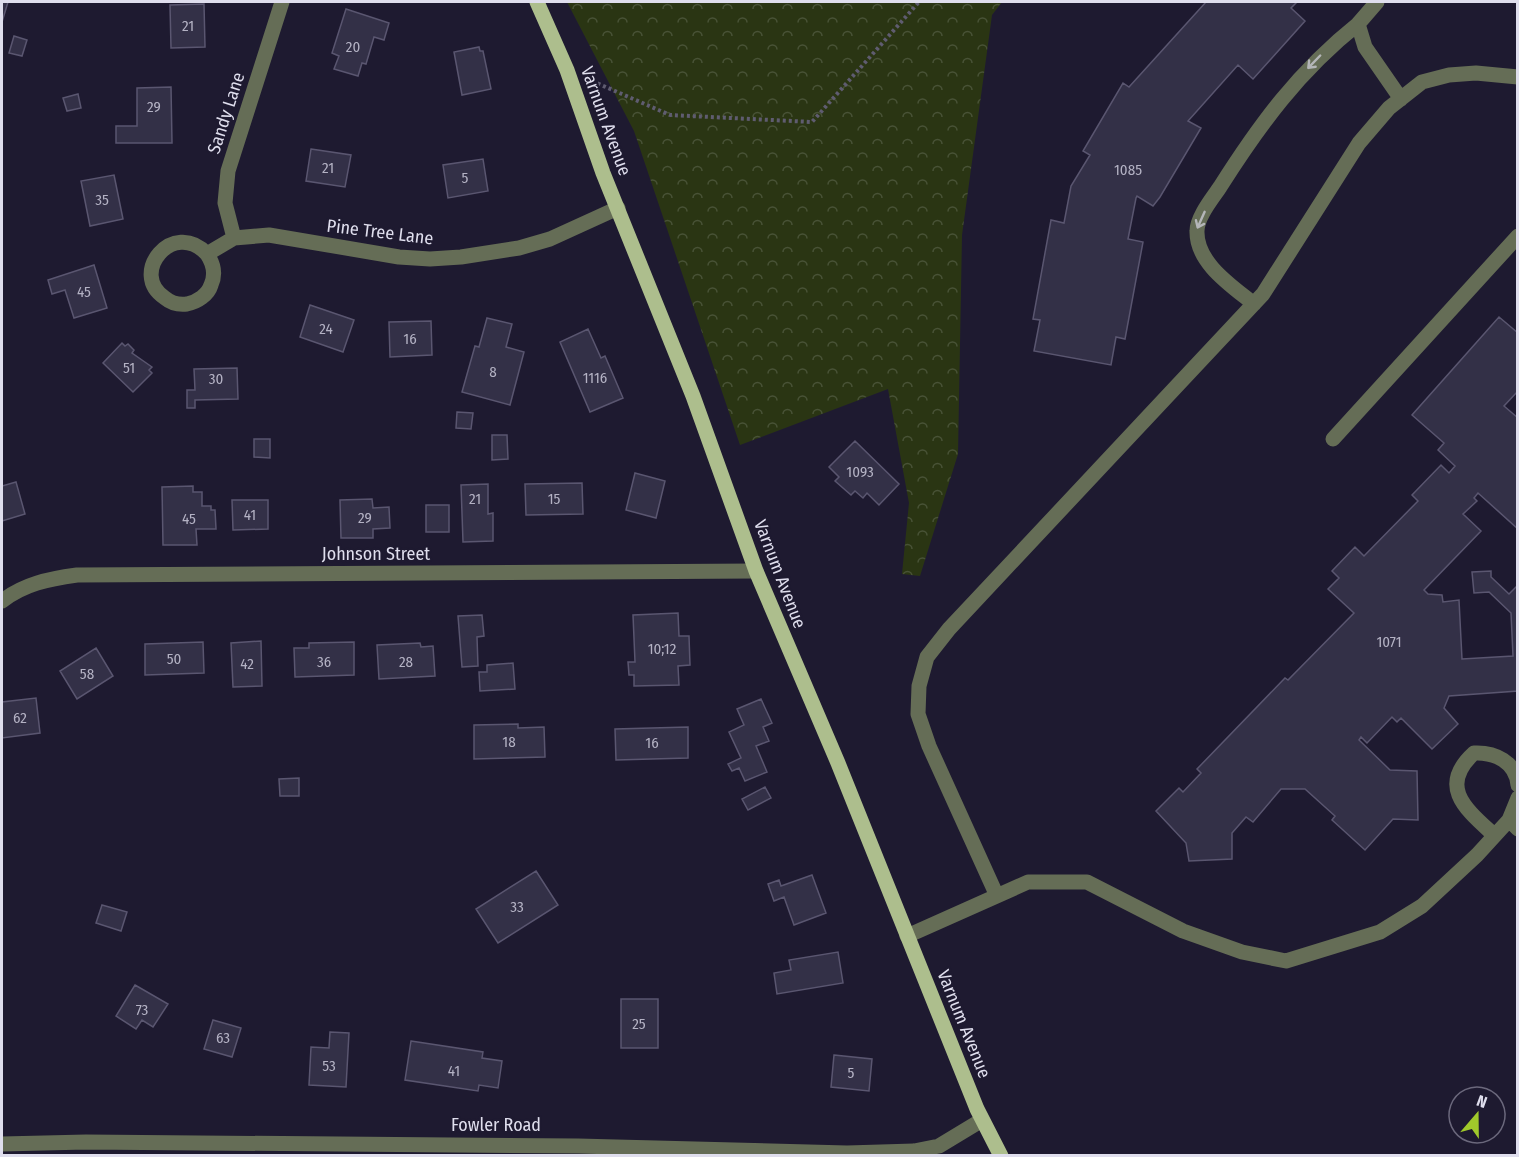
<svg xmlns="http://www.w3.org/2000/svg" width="1519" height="1157" viewBox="0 0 1519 1157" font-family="'Fira Sans Condensed',sans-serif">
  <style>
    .forest { fill: url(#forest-crowns) }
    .building { fill: #333047; stroke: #5a5670; stroke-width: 1.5 }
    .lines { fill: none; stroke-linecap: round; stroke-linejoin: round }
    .path { stroke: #5f5c70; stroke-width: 4; stroke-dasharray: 3 3; stroke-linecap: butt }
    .minor { stroke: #656d56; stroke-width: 15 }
    .major { stroke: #adbe8d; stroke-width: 15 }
    .oneway { stroke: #b4b6b8 }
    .labels { text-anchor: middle; stroke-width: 4.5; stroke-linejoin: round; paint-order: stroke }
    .number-label { font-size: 15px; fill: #b4b2c4 }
    .street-label { font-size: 18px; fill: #dfdeed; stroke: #1e1a30 }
  </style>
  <defs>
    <pattern id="forest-crowns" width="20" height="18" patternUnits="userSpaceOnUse" patternTransform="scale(1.5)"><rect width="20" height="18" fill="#2a3513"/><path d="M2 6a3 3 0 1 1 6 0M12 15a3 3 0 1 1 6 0" fill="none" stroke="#485236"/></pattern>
  </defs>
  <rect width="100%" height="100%" fill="#1e1a30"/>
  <path class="forest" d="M 567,2 L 1002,2 L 992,15 L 962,235 L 958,454 L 920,576 L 902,574 L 909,503 L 888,389 L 740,445 L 634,131 Z"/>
  <path class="building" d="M 2,2 L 8,2 L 2,22 Z
    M 1206,2 L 1297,2 L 1291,8 L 1305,21 L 1253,79 L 1238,65 L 1188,121 L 1201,128 L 1160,197 L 1153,206 L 1137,196 L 1136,198 L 1128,239 L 1143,242 L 1125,339 L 1116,337 L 1111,365 L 1034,351 L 1040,320 L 1033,319 L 1051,220 L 1064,223 L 1071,186 L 1090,155 L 1083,151 L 1123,83 L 1129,87 Z
    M 204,4 L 205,47 L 171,48 L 170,5 Z
    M 346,9 L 389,23 L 384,40 L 374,37 L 366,64 L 362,63 L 358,76 L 334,69 L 339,56 L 332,53 Z
    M 14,36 L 27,40 L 22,56 L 9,53 Z
    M 479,47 L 480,51 L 483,51 L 491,89 L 462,95 L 454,52 Z
    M 171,87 L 172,143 L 116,143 L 116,126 L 137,126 L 137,88 Z
    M 78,94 L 81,108 L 67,111 L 63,98 Z
    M 311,149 L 351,155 L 345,187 L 306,181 Z
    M 483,159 L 488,191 L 448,198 L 443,165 Z
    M 114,175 L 123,219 L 90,226 L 81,181 Z
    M 94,265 L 107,308 L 74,318 L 65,290 L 52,294 L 48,280 Z
    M 310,305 L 354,320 L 343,352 L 300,337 Z
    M 1499,317 L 1518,333 L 1518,391 L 1504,406 L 1518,418 L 1518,529 L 1478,493 L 1474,498 L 1477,501 L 1463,514 L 1481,531 L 1424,590 L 1428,594 L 1442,595 L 1443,602 L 1459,600 L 1462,659 L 1513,656 L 1511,613 L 1489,592 L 1474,593 L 1472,572 L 1491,571 L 1491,577 L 1509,594 L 1518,585 L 1518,691 L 1449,696 L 1444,708 L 1458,724 L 1432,749 L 1401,718 L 1397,722 L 1392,717 L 1367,743 L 1361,737 L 1359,740 L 1390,770 L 1417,771 L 1418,820 L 1393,819 L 1365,850 L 1332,820 L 1335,816 L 1305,789 L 1281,789 L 1253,822 L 1246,817 L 1232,833 L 1232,859 L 1189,861 L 1186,843 L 1156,811 L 1179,788 L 1183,792 L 1201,773 L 1197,769 L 1285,678 L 1288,680 L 1354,613 L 1328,589 L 1339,578 L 1332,571 L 1355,547 L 1364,556 L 1418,501 L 1412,495 L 1441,465 L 1449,473 L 1455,466 L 1438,450 L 1444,443 L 1412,415 Z
    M 487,318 L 512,324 L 506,347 L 524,352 L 510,405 L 462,392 L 475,346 L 479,347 Z
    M 431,321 L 432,355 L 390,357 L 389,322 Z
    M 588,329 L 601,358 L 605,356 L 623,398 L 590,412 L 560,342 Z
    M 122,343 L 125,346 L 128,344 L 134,350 L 132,353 L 152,367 L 149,370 L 152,373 L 133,392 L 103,363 Z
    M 237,368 L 238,399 L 195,400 L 195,408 L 187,408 L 187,390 L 195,390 L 194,369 Z
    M 457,412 L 473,413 L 471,429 L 456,428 Z
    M 492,435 L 507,435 L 508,459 L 492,460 Z
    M 254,439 L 270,439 L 270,458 L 254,457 Z
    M 855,441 L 899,484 L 879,505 L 867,493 L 863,498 L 855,491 L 851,495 L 835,481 L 839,477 L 829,467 Z
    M 635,473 L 665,481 L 656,518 L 626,510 Z
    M 16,482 L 25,514 L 2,521 L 2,486 Z
    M 582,483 L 583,514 L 526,515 L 525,484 Z
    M 488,484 L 488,514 L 493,513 L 493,541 L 463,542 L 461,485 Z
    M 193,486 L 193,492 L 202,492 L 202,506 L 211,506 L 211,510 L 215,510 L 216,529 L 196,529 L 197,545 L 163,545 L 162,487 Z
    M 372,499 L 373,508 L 389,507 L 390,528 L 373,529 L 373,538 L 341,538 L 340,500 Z
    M 232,500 L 268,500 L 268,529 L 233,530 Z
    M 426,505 L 449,505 L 449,532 L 426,532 Z
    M 678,613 L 679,636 L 689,636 L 690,665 L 678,666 L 679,685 L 634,686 L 634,675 L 629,675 L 628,662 L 635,662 L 633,615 Z
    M 482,615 L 484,636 L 477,637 L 478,666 L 462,667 L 458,616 Z
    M 261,641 L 262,686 L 233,687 L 231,643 Z
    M 203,642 L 204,673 L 145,675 L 145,644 Z
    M 354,642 L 354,675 L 295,677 L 294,648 L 309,648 L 309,643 Z
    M 420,643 L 421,647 L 433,646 L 435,676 L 379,679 L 377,645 Z
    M 96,648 L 113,676 L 77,699 L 60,671 Z
    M 513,663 L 515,689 L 480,691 L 479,672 L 487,672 L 487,665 Z
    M 36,698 L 40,733 L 2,738 L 2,702 Z
    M 761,699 L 772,723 L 763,727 L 769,741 L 756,746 L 767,772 L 745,781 L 739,768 L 732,771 L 728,764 L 741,758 L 729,732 L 744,725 L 737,709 Z
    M 518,724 L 518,728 L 544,727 L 545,757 L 474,759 L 474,725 Z
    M 688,727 L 688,758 L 616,760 L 615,729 Z
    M 299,778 L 299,796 L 280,796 L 279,779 Z
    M 765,787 L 771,798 L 748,810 L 742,799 Z
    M 536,871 L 558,905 L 498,943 L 476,909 Z
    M 812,875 L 826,913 L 794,925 L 784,897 L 774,901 L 768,884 L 779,880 L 781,886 Z
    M 102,905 L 127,912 L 121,931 L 96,923 Z
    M 838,952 L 843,983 L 777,994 L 774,973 L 791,970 L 789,960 Z
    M 135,985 L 168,1004 L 153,1027 L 142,1020 L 136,1029 L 116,1016 Z
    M 621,999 L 658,999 L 658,1048 L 621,1048 Z
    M 213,1020 L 241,1028 L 232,1057 L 204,1049 Z
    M 330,1032 L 349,1033 L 346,1087 L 309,1085 L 311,1047 L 329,1048 Z
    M 411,1041 L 483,1052 L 482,1058 L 502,1061 L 498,1088 L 479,1085 L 478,1091 L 405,1080 Z
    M 834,1055 L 872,1059 L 869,1091 L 831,1087 Z"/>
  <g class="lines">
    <path class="path" d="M 592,81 L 670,115 L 812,122 L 919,2"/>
    <path class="minor" d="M 1377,2 L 1358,24 L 1365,47 L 1401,99
      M 234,238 L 225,203 L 228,171 L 282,2
      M 207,254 C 173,218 128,274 165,298 C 171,303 179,305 187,304 C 197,302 208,295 211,285 C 216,274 213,263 207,254 L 234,238 L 269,235 L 399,257 L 430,259 L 461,257 L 519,248 L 550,239 L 618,208
      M 1254,304 C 1232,286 1196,263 1197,231 C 1197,217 1212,199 1220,187 C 1260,124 1299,71 1358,24
      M 1333,439 L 1518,236
      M 2,601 C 24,584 48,579 77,575 L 756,571
      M 1509,820 L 1518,798
      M 1494,835 C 1467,810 1437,787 1474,753 C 1495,752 1516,762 1518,785
      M 997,896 L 929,746 L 918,714 L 919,686 L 927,657 L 949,629 L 1263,294 L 1359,143 L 1389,108 L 1422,82 L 1449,75 L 1476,73 L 1518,77
      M 907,936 L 1028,882 L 1087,882 L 1183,931 L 1242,952 L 1286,961 L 1380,932 L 1422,906 L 1477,855 L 1509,820 L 1518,829
      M 2,1144 L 86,1142 L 578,1146 L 847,1153 L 914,1151 L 939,1146 L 982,1120"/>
    <path class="major" d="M 537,2 L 567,70 L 603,173 L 693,396 L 756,571 L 838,763 L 977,1109 L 1001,1156"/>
  </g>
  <defs><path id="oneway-shaft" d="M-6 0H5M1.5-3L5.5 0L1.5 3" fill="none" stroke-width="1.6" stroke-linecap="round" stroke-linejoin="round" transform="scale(1.5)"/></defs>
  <g class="oneway">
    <use href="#oneway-shaft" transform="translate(1314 62) rotate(134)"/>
    <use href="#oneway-shaft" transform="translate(1201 220) rotate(114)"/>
  </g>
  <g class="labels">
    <g class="number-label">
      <text x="188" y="31">21</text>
      <text x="353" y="52">20</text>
      <text x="154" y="112">29</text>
      <text x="328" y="173">21</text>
      <text x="1128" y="175">1085</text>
      <text x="465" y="183">5</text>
      <text x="102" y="205">35</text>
      <text x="84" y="297">45</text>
      <text x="326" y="334">24</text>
      <text x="410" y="344">16</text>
      <text x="129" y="373">51</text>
      <text x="493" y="377">8</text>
      <text x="595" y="383">1116</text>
      <text x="216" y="384">30</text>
      <text x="860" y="477">1093</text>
      <text x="475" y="504">21</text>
      <text x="554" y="504">15</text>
      <text x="250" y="520">41</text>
      <text x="365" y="523">29</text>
      <text x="189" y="524">45</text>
      <text x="1389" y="647">1071</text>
      <text x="662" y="654">10;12</text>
      <text x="174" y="664">50</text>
      <text x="324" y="667">36</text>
      <text x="406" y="667">28</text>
      <text x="247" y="669">42</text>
      <text x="87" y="679">58</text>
      <text x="20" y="723">62</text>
      <text x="509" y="747">18</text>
      <text x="652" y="748">16</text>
      <text x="517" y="912">33</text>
      <text x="142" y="1015">73</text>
      <text x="639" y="1029">25</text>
      <text x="223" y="1043">63</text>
      <text x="329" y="1071">53</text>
      <text x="454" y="1076">41</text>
      <text x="851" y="1078">5</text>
    </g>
    <g class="street-label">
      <text transform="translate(226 113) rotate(-72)" y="6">Sandy Lane</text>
      <text transform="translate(606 121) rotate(70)" y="6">Varnum Avenue</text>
      <text transform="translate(380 232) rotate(7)" y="6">Pine Tree Lane</text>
      <text x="376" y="560">Johnson Street</text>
      <text transform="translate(780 574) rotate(69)" y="6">Varnum Avenue</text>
      <text transform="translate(964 1024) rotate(68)" y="6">Varnum Avenue</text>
      <text x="496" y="1131">Fowler Road</text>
    </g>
  </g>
  <rect width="1519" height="1157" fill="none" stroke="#dfdeed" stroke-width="6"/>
  <g transform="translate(1477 1115) rotate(20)"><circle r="28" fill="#1e1a30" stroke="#6b687c" stroke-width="1.5"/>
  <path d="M0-4.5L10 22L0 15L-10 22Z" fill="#a0c92b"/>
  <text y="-9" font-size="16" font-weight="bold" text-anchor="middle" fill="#dfdeed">N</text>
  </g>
</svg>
